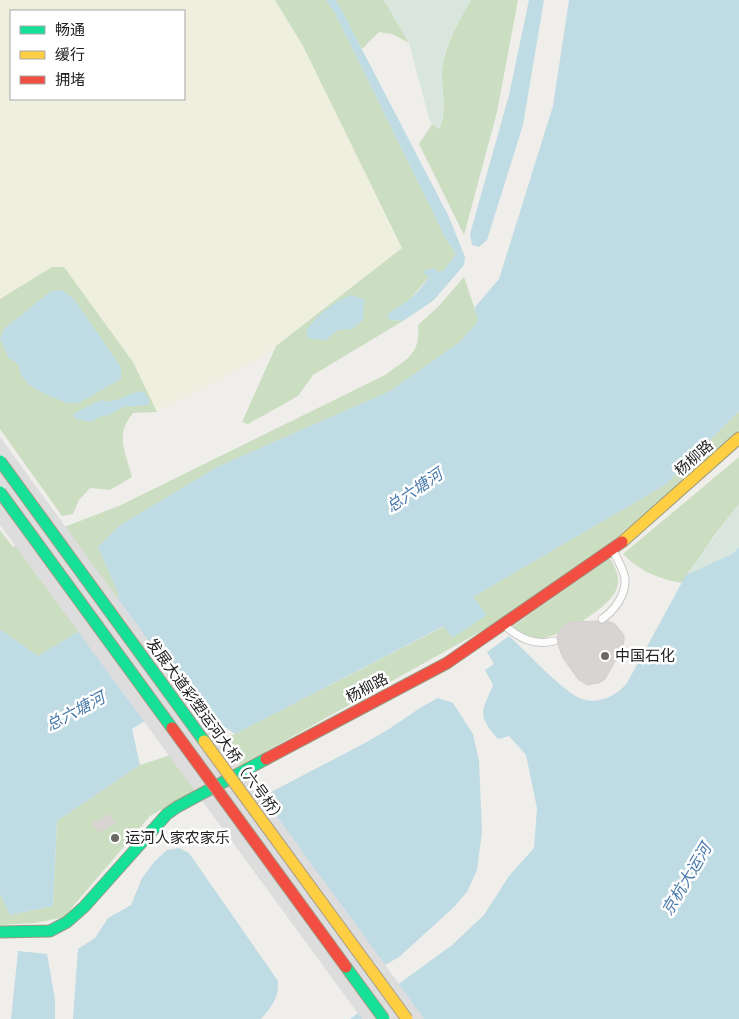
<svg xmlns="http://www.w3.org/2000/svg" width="739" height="1019" viewBox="0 0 739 1019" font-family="'PT Sans','Noto Sans SC',sans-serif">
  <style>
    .farmland { fill: #efefdf; fill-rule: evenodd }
    .forest { fill: #cbdec1 }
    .wetland { fill: #d9e6de }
    .water { fill: #bfdbe3 }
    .pier { fill: #dedddd }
    .building { fill: #d7d4d2; stroke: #d3d0cc }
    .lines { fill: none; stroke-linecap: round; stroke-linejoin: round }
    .lane-casing { stroke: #c9c8c7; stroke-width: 9 }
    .fast-casing { stroke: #999a82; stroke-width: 13 }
    .slow-casing { stroke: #999a82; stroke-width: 13 }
    .jam-casing { stroke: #999a82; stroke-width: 13 }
    .lane { stroke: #fdfcfc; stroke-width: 7 }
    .fast { stroke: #16e098; stroke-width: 11 }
    .slow { stroke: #ffcf43; stroke-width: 11 }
    .jam { stroke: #f24e42; stroke-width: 11 }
    .fast-bridge-casing { stroke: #a79c86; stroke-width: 13; stroke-linecap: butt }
    .slow-bridge-casing { stroke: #a79c86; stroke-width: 13; stroke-linecap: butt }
    .jam-bridge-casing { stroke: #a79c86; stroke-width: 13; stroke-linecap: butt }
    .fast-bridge { stroke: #16e098; stroke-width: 11 }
    .slow-bridge { stroke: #ffcf43; stroke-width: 11 }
    .jam-bridge { stroke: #f24e42; stroke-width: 11 }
    .poi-dot { fill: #6a6968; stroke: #fff; stroke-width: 2 }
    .labels { text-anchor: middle; stroke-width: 5; stroke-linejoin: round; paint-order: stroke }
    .street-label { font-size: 15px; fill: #222; stroke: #fff }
    .poi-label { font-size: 15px; fill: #222; stroke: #fff; text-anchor: start }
    .water-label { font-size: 16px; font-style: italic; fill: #4a7aab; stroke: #fff }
  </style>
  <rect width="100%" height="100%" fill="#f0eeeb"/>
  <path class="farmland" d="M 0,0 L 275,0 L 303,46 L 402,248 L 261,358 L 157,412 L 133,362 L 25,285 L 0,299 ZM 11,11 L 184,11 L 184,99 L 11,99 Z"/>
  <path class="forest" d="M 275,0 L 326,0 L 335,13 L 445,237 L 456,254 L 444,270 L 429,277 L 408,301 L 389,313 L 390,320 L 403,321 L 313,375 L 298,396 L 248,424 L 242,422 L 276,346 L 402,248 L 303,46 Z
    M 336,0 L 384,0 L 409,43 L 392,34 L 379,32 L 362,49 Z
    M 471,0 L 518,0 L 497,112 L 464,235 L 419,144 L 432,124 L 439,129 C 448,112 441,90 442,72 C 444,46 459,21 471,0 Z
    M 52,267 L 64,267 L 133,362 L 157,412 L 133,413 C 114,436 126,452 132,477 L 110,490 L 90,488 L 79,500 L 73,514 L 62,516 L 0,429 L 0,299 Z
    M 464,277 L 479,321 L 461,341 L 390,391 L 217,467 L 98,547 L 119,595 L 109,613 L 38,656 L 0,629 L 0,530 L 13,547 L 121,505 L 385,375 C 406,359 421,355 418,325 L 437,308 Z
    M 739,411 L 739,431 L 614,540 L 494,624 L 150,816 L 64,917 L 35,923 L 0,925 L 0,894 L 10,915 L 53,906 L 57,821 L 140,765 L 235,734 L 445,626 L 453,638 L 473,597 L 665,485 Z
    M 739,457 L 739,504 L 714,536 L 682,583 C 659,579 639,571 623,554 Z
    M 610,558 C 616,569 621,578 616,590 C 609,609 555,640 536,639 C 528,638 519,632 512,627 Z"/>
  <path class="wetland" d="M 384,0 L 471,0 C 459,21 443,46 442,72 C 441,90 447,112 439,129 L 432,124 L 428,115 L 409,43 Z
    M 739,504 L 739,547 L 732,554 L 686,575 Z"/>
  <path class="water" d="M 326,0 L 336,0 L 340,7 L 448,215 L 465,257 L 464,265 L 434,300 L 403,321 L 390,320 L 387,317 C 390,310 400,307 406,302 C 415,295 423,286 429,277 L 424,273 L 425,270 L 434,268 L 438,272 L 444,270 L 456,254 L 445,237 L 335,13 Z
    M 529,0 L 544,0 L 523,125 L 487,240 L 479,247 L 472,245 L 470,234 L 509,95 Z
    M 569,0 L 739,0 L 739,411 L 665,485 L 473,597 L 487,615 L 452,638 L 444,626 L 235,734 L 182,698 L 132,729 L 140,765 L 57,821 L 53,906 L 10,915 L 0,894 L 0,629 L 38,656 L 109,613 L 119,595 L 98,547 L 120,525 L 217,467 L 390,391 L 461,341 L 478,321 L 475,307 L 499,279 L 553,106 Z
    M 62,290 L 74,299 L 121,367 L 121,379 L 79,403 L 67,403 L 45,394 L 29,385 L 21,375 L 18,364 L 9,358 L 0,339 L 5,328 L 51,291 Z
    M 350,295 L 364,299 L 363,320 L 352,329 L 338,330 L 326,340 L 312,339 L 307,337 L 306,331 C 317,315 332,303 350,295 Z
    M 143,391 L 149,399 L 149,405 L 123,407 L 109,415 L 101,416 L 91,422 L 76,419 L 74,417 L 73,414 L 96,402 L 103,400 L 108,402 L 123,398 L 130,394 Z
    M 739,547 L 739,1019 L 350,1019 L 451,946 L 484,915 L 509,876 L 534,848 L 537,808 L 526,755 L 509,736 L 498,739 C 477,715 481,713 493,685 L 485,670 L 494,664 L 487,652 L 509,636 C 525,650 564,693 582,699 C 598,705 618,695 627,683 L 686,575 L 732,554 Z
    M 438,698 L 453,703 L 473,734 L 479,760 L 482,832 L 477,870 L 467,892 L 453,908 L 399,957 L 348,986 L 226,824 L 271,792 L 365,743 L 389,729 L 420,708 Z
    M 179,848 L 189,853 L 278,981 C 279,998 272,1006 261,1019 L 73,1019 L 78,949 L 95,938 L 108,918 L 131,905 L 142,878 L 155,861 L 167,850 Z
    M 18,951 L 47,954 L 55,1000 L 55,1019 L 11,1019 Z"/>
  <path class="pier" d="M 0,437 L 386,966 L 424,1019 L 362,1019 L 0,525 Z"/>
  <path class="building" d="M 597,621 L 600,624 L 608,621 L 615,624 L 624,635 L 624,641 L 622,649 L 605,679 L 599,683 L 587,685 L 578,679 L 563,658 L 558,645 L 559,641 L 557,635 L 564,625 L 569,622 Z
    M 109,814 L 115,823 L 99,833 L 93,823 Z"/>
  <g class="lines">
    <g class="lane-casing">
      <path id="lane" d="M 602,619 C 614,611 626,595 625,579 C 624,570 617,559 613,550
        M 505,626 C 520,638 534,646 554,641"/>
    </g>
    <g class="fast-casing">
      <path id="fast" d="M 0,932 L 50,931 L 67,922 L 84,907 L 167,814 L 177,807 L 266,759"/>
    </g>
    <g class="slow-casing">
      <path id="slow" d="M 622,542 L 739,438"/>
    </g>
    <g class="jam-casing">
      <path id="jam" d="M 266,759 L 447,663 L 622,542"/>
    </g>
    <use href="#lane" class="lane"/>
    <use href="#fast" class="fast"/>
    <use href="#slow" class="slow"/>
    <use href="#jam" class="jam"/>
    <g class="fast-bridge-casing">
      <path id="fast-bridge" d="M 0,461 L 204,741
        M 0,492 L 172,728
        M 346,967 L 384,1019"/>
    </g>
    <g class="slow-bridge-casing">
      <path id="slow-bridge" d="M 204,741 L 407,1019"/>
    </g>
    <g class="jam-bridge-casing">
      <path id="jam-bridge" d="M 172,728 L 346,967"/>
    </g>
    <use href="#fast-bridge" class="fast-bridge"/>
    <use href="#slow-bridge" class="slow-bridge"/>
    <use href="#jam-bridge" class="jam-bridge"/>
  </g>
  <g class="poi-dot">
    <circle cx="605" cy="656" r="5"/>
    <circle cx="115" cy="838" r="5"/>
  </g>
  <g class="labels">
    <g class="street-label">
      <text transform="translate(694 458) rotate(-42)" y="5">杨柳路</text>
      <text transform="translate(367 688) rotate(-28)" y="5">杨柳路</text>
      <text transform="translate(216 731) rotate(54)" y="5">发展大道彩塑运河大桥（六号桥）</text>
    </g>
    <g class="poi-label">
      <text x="615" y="661">中国石化</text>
      <text x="125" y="843">运河人家农家乐</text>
    </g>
    <g class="water-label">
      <text transform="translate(414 490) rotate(-34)" y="6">总六塘河</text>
      <text transform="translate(75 711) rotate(-28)" y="6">总六塘河</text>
      <text transform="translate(686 879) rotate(-59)" y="6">京杭大运河</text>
    </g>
  </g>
  <rect x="10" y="10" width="175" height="90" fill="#ffffff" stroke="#a7a7a7"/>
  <rect x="20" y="26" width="25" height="8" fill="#16e098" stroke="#a7a7a7"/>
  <text x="55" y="35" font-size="15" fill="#222222">畅通</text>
  <rect x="20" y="51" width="25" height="8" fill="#ffcf43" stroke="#a7a7a7"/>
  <text x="55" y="60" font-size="15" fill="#222222">缓行</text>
  <rect x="20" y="76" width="25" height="8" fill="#f24e42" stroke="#a7a7a7"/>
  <text x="55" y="85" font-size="15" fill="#222222">拥堵</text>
</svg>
